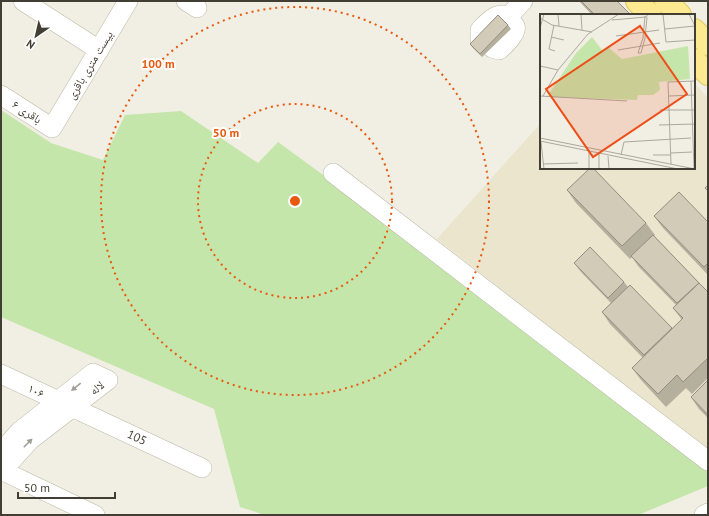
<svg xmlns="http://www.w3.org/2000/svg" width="709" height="516" viewBox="0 0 709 516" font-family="'PT Sans','Noto Naskh Arabic',sans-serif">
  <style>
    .education { fill: #eae5cc }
    .grass { fill: #c5e6ab }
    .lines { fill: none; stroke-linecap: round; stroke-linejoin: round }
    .minor-casing { stroke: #bcb7a6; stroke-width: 20 }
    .major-casing { stroke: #e1c860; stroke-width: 24 }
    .minor { stroke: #fff; stroke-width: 19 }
    .major { stroke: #fde990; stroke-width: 22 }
    .wall { fill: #b5af9e }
    .building { fill: #d2cbb8; stroke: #938e81 }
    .oneway { fill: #a19e99 }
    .ring { fill: none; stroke: #e8590c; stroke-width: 2; stroke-dasharray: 2 4 }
    .labels { text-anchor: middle; stroke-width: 4; stroke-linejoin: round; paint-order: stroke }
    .street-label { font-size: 12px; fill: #433e33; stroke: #fff }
    .inset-road { fill: none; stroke: #aba89d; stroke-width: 1 }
    .view { fill: #ee4d16; fill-opacity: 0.15; stroke: #ee4d16; stroke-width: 2 }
    .inset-edge { fill: none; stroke: #433e33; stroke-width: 2 }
    .centre { fill: #e8590c; stroke: #fff; stroke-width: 2 }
    .ring-label { font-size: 12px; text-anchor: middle; font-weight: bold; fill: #e8590c; stroke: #fff; stroke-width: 4; stroke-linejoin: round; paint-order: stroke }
  </style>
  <rect width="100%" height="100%" fill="#f1eee3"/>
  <path class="education" d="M 694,83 L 708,98 L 708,450 L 437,239 L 541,123 L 541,168 L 694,168 Z"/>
  <path class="grass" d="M 1,110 L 51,143 L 103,160 L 125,115 L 181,111 L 258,163 L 278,142 L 708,456 L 708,486 L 638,515 L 265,515 L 240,507 L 214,409 L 1,317 Z"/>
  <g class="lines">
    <g class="minor-casing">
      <g id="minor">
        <path d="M 23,1 L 99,50"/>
        <path d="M 186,1 L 197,8"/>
        <path d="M 507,18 L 523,1"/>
        <path d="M 480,39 L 480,30 C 487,23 493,15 503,15 C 507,18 513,22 515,26 C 518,33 504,46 499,50 L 492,48"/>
        <path d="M 1,95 L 52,128 L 128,1"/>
        <path d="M 333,173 L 708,461"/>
        <path id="s1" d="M 1,374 L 202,468"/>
        <path d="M 1,452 L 19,432 L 93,373 L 108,380 L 30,440 L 1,472"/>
        <path d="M 1,470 L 95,515"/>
        <path d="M 704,515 L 708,513"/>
      </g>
    </g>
    <g class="major-casing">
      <path id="major" d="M 637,1 L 650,15
        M 666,1 L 680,15
        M 694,30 L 708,44
        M 694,60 L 708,74"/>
    </g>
    <use href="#minor" class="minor"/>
    <use href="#major" class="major"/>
  </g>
  <path class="wall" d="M 579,1 L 617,1 L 631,15 L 592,15 Z
    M 508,25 L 511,29 L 482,57 L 472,47 L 470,44 Z
    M 567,190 L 646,223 L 655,235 L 654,236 L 708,292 L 708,378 L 692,394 L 686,388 L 666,407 L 641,380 L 632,368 L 643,358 L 610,324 L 602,312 L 611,303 L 581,272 L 574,263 L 624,282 L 628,287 L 630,285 L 672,329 L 682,320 L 673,308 L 676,305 L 638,266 L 632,257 L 630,259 L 576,203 Z
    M 654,216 L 708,222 L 708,275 L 663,228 Z
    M 708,380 L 708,418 L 699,409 L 691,397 Z"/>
  <path class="building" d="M 581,1 L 617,1 L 631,15 L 595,15 Z
    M 498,15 L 508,25 L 480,54 L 470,44 Z
    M 590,168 L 593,168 L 646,223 L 622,246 L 567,190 Z
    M 708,185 L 708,191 L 705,188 Z
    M 679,192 L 708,222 L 708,263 L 704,267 L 654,216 Z
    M 653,235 L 699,283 L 677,303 L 631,256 Z
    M 590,247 L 624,282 L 608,298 L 574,263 Z
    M 699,283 L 708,292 L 708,358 L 683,382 L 677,375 L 658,394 L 632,368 L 683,318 L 673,308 Z
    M 630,285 L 672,328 L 644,355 L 602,312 Z
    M 708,380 L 708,415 L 691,397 Z"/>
  <defs><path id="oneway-solid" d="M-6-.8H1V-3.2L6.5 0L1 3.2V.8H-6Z"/></defs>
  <g class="oneway">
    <use href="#oneway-solid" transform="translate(76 387) rotate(141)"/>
    <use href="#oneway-solid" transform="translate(28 443) rotate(-45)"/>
  </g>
  <g class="ring">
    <circle cx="295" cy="201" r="97"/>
    <circle cx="295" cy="201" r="194"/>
  </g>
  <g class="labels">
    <g class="street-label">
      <text transform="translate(90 65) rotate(-59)" y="4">بیست متری باقری</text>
      <text transform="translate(27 112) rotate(33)" y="4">باقری ۶</text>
      <text transform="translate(97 388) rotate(-38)" y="4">لاله</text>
      <text transform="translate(36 391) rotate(26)" y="4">۱۰۶</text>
      <text dy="4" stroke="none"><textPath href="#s1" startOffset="150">105</textPath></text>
    </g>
  </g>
  <g transform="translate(540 14)">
    <rect width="155" height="155" fill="#f1eee3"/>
    <path d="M 52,23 L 62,36 L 69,34 L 82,45 L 148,32 L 150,65 L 119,68 L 120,76 L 113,81 L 98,81 L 97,86 L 7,83 L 36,39 Z" fill="#c5e6ab"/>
    <path class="inset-road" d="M 18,0 L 19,12M 41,0 L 42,16M 123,0 L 126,28 L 155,26M 0,4 L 12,11 L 52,18M 72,6 L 106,3 L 108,0M 14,11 L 9,35 L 15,37M 0,14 L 4,0M 125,15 L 155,12 L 149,0M 76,22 L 119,16M 11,23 L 24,26M 78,36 L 120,29M 98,39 L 101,39 L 105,24 L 107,3M 98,39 L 103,24 L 105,2M 0,52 L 18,56M 151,67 L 154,154M 0,82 L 87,87M 3,82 L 18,56 L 48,20 L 79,0M 129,82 L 155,81M 120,96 L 155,96M 119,111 L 155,110M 0,124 L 155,155M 0,127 L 138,155M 1,128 L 4,155M 49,137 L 49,155M 131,139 L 152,138M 81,141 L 84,128 L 151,124M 113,141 L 131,141M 68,142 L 69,155M 3,150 L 38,149M 131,150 L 128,68 L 155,67M 59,155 L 59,140"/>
    <path class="view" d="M 100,12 L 147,80 L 53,143 L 6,75 Z"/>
    <rect width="155" height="155" class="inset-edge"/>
  </g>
  <circle cx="295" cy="201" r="6" class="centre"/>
  <g class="ring-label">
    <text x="158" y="68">100 m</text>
    <text x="226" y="137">50 m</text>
  </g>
  <rect width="709" height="516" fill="none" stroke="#433e33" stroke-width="4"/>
  <g transform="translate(36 36) rotate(214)" stroke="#ffffff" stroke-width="3" paint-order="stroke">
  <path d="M0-3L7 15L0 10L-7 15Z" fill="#433e33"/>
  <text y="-6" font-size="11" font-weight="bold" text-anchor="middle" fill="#433e33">N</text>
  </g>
  <path d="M18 492v6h97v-6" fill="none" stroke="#433e33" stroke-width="2"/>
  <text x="24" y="492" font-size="12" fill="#433e33" stroke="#ffffff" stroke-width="3" paint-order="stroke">50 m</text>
</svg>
